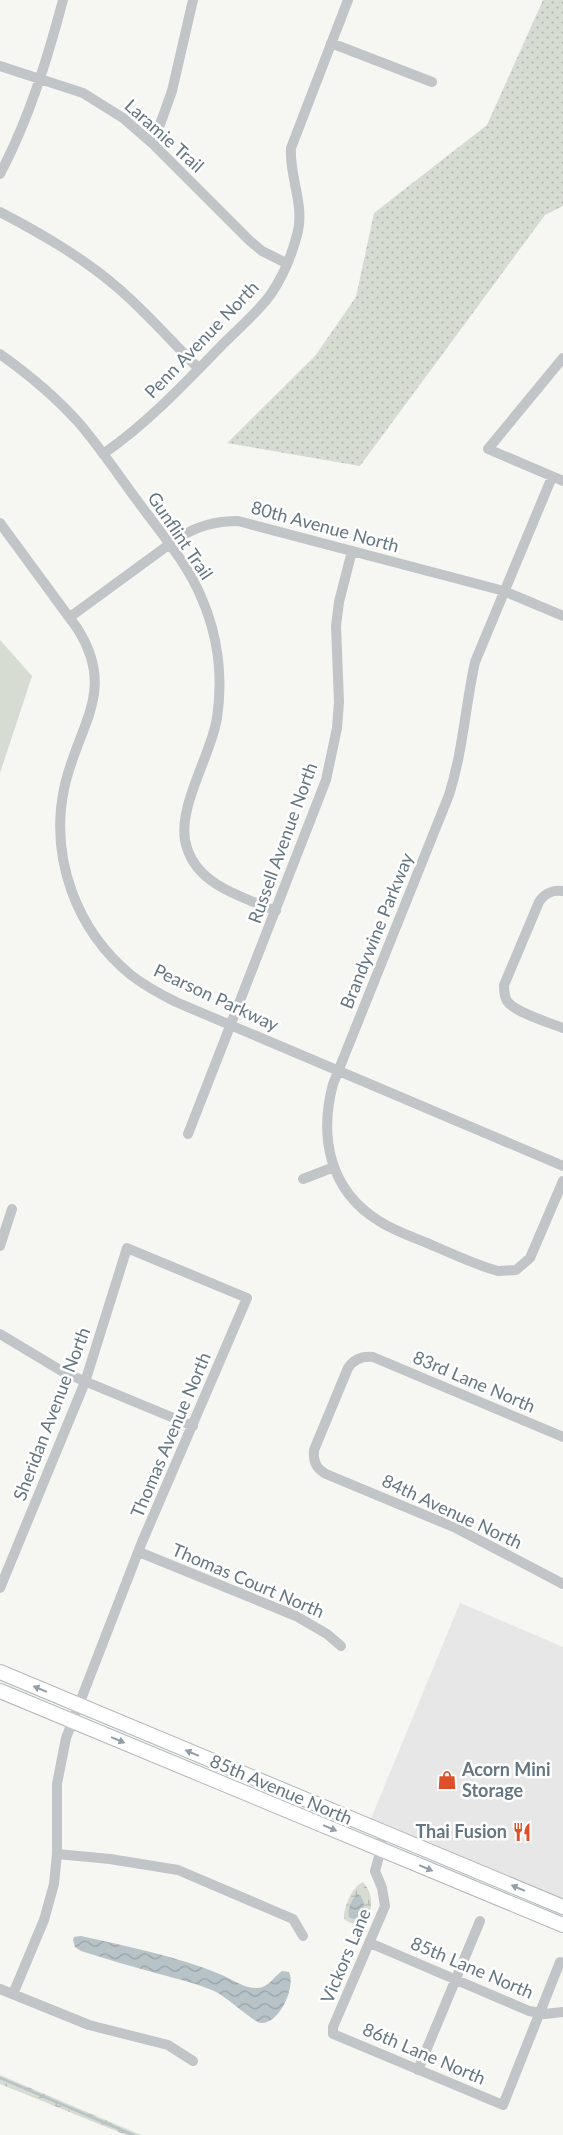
<svg xmlns="http://www.w3.org/2000/svg" width="563" height="2135" viewBox="0 0 563 2135" font-family="Lato,sans-serif">
  <style>
    .built { fill: #e6e7e6 }
    .grass { fill: url(#grass-dots) }
    .wetland { fill: url(#wetland-marsh) }
    .park { fill: #d7dcd3 }
    .water { fill: url(#water-waves) }
    .lines { fill: none; stroke-linecap: round; stroke-linejoin: round }
    .stream { stroke: #b7c3c7; stroke-width: 2.5 }
    .secondary-casing { stroke: #b1b7bb; stroke-width: 16 }
    .minor { stroke: #c1c5c8; stroke-width: 10 }
    .secondary { stroke: #fff; stroke-width: 14 }
    .oneway { fill: #939fa8 }
    .labels { text-anchor: middle; stroke-width: 5; stroke-linejoin: round; paint-order: stroke }
    .street-label { font-size: 18px; fill: #657682; stroke: #fff }
    .poi-label { font-size: 18px; font-weight: bold; fill: #657682; stroke: #fff; text-anchor: start }
  </style>
  <defs>
    <pattern id="grass-dots" width="8" height="8" patternUnits="userSpaceOnUse" patternTransform="scale(1.25)"><rect width="8" height="8" fill="#d7dcd3"/><path d="M2 2h.1M6 6h.1" fill="none" stroke="#b2b7b1" stroke-width="1.8" stroke-linecap="round"/></pattern>
    <pattern id="wetland-marsh" width="20" height="14" patternUnits="userSpaceOnUse" patternTransform="scale(1.25)"><rect width="20" height="14" fill="#d7dcd3"/><path d="M1 5h8M5 5V1M11 12h8M15 12V8" fill="none" stroke="#b2b7b1"/></pattern>
    <pattern id="water-waves" width="16" height="10" patternUnits="userSpaceOnUse" patternTransform="scale(1.25)"><rect width="16" height="10" fill="#b7c3c7"/><path d="M0 5q4-4 8 0t8 0" fill="none" stroke="#98a3a7"/></pattern>
  </defs>
  <rect width="100%" height="100%" fill="#f6f6f2"/>
  <path class="built" d="M 460,1603 L 563,1647 L 563,1902 L 370,1821 Z"/>
  <path class="grass" d="M 543,0 L 563,0 L 563,206 L 545,215 L 360,466 L 227,443 L 315,356 L 356,297 L 374,213 L 487,125 Z"/>
  <path class="wetland" d="M 363,1882 C 375,1895 372,1911 365,1925 C 359,1927 350,1923 344,1919 C 343,1909 352,1886 363,1882 Z
    M 0,2075 L 141,2135 L 126,2135 L 15,2090 L 0,2084 Z"/>
  <path class="park" d="M 0,640 L 32,676 L 0,773 Z"/>
  <path class="water" d="M 358,1894 C 367,1902 364,1909 360,1918 L 353,1919 L 349,1917 C 347,1909 352,1898 358,1894 Z
    M 81,1936 C 129,1947 177,1956 222,1975 C 233,1980 246,1989 258,1988 C 267,1988 275,1976 282,1971 L 289,1972 C 296,1986 280,2024 261,2023 C 253,2022 226,1996 214,1991 C 196,1983 178,1979 159,1974 C 133,1967 107,1959 81,1951 L 75,1947 L 73,1940 L 74,1937 Z"/>
  <g class="lines">
    <path class="stream" d="M 0,2078 L 133,2135"/>
    <g class="secondary-casing">
      <path id="secondary" d="M 0,1672 L 563,1907
        M 0,1691 L 563,1925"/>
    </g>
    <path class="minor" d="M 331,43 L 432,82
      M 0,66 L 83,93 L 123,118 L 153,144 L 250,241 L 262,251 L 286,263
      M 153,144 L 172,91 L 193,0
      M 0,174 C 29,119 47,60 63,0
      M 0,212 C 42,234 82,257 118,288 C 147,313 172,342 199,369
      M 0,354 C 28,374 56,397 79,423 C 103,451 123,482 145,511 C 166,539 189,567 202,599 C 218,636 223,678 217,718 C 211,757 174,811 187,848 C 199,886 243,897 276,911
      M 563,358 L 488,449 L 563,481
      M 103,454 C 148,423 186,382 224,343 C 239,328 258,312 271,294 C 283,276 293,252 298,231 C 304,203 289,175 291,148 L 348,0
      M 552,477 L 475,662 C 465,708 463,751 449,795 L 333,1084 C 319,1137 329,1190 379,1221 C 396,1232 416,1238 434,1246 C 455,1255 476,1265 498,1271 L 516,1270 L 530,1258 L 563,1181
      M 0,523 L 77,628 C 118,692 77,726 64,789 C 50,858 76,930 131,975 C 145,986 160,994 176,1002 L 563,1166
      M 70,617 L 178,538 C 198,526 215,521 238,521 L 504,591 L 563,616
      M 563,891 C 552,890 545,893 539,902 L 504,985 C 504,991 504,996 507,1001 C 514,1012 550,1023 563,1028
      M 188,1134 L 326,780 L 337,728 L 339,702 L 336,626 L 339,602 L 352,551
      M 303,1179 L 334,1167
      M 0,1246 L 12,1209
      M 0,1334 L 65,1373 L 193,1426
      M 563,1437 L 373,1357 C 362,1356 354,1359 348,1368 L 314,1450 C 313,1462 316,1468 326,1474 L 456,1528 L 563,1584
      M 139,1552 L 296,1616 L 327,1634 L 341,1646
      M 0,1588 L 85,1382 L 127,1248 L 247,1298 L 142,1542 L 66,1738 L 57,1784 L 57,1854 L 54,1884 L 44,1920 L 13,1994
      M 382,1832 L 381,1849 L 375,1871 L 382,1888 L 385,1906 L 333,2027 L 333,2034 L 503,2105 L 560,1962
      M 57,1854 L 110,1859 L 178,1870 L 293,1919 L 303,1936
      M 370,1943 L 529,2011 L 545,2014 L 563,2012
      M 0,1989 L 89,2025 L 168,2045 L 193,2061
      M 418,2070 L 480,1921"/>
    <use href="#secondary" class="secondary"/>
  </g>
  <defs><path id="oneway-solid" d="M-6-.8H1V-3.2L6.5 0L1 3.2V.8H-6Z" transform="scale(1.25)"/></defs>
  <g class="oneway">
    <use href="#oneway-solid" transform="translate(40 1689) rotate(-157)"/>
    <use href="#oneway-solid" transform="translate(118 1740) rotate(23)"/>
    <use href="#oneway-solid" transform="translate(192 1753) rotate(-157)"/>
    <use href="#oneway-solid" transform="translate(330 1828) rotate(23)"/>
    <use href="#oneway-solid" transform="translate(426 1868) rotate(23)"/>
    <use href="#oneway-solid" transform="translate(518 1888) rotate(-157)"/>
  </g>
  <defs>
    <g id="shop-bare" transform="scale(1.5)"><path d="M-5-2.5h2.3a2.7 3.5 0 0 1 5.4 0H5L5.5 6h-11ZM-1.5-2.5h3a1.5 2.3 0 0 0-3 0Z" fill="#de502a" stroke="#fff" stroke-width="2.5" paint-order="stroke"/></g>
    <g id="restaurant-bare" transform="scale(1.5)"><path d="M-5-6h1v4h1v-4h1v4h1v-4h1v5L-1.5 .5V6h-2V.5L-5-1ZM5-6V6H3V1.5H1.5Q1.5-4 5-6Z" fill="#de502a" stroke="#fff" stroke-width="2.5" paint-order="stroke"/></g>
  </defs>
  <g fill-rule="evenodd">
    <use href="#shop-bare" x="447" y="1780"/>
    <use href="#restaurant-bare" x="522" y="1832"/>
  </g>
  <g class="labels">
    <g class="street-label">
      <text transform="translate(164 136) rotate(42)" y="6">Laramie Trail</text>
      <text transform="translate(202 340) rotate(-46)" y="6">Penn Avenue North</text>
      <text transform="translate(325 527) rotate(15)" y="6">80th Avenue North</text>
      <text transform="translate(180 536) rotate(56)" y="6">Gunflint Trail</text>
      <text transform="translate(283 843) rotate(-70)" y="6">Russell Avenue North</text>
      <text transform="translate(377 931) rotate(-68)" y="6">Brandywine Parkway</text>
      <text transform="translate(216 998) rotate(25)" y="6">Pearson Parkway</text>
      <text transform="translate(474 1382) rotate(23)" y="6">83rd Lane North</text>
      <text transform="translate(52 1414) rotate(-69)" y="6">Sheridan Avenue North</text>
      <text transform="translate(171 1435) rotate(-67)" y="6">Thomas Avenue North</text>
      <text transform="translate(452 1512) rotate(25)" y="6">84th Avenue North</text>
      <text transform="translate(248 1581) rotate(23)" y="6">Thomas Court North</text>
      <text transform="translate(281 1790) rotate(23)" y="6">85th Avenue North</text>
      <text transform="translate(346 1956) rotate(-67)" y="6">Vickors Lane</text>
      <text transform="translate(472 1968) rotate(23)" y="6">85th Lane North</text>
      <text transform="translate(424 2054) rotate(23)" y="6">86th Lane North</text>
    </g>
    <g class="poi-label">
      <text x="462" y="1776">Acorn Mini<tspan x="462" dy="21">Storage</tspan></text>
      <text x="507" y="1838" text-anchor="end">Thai Fusion</text>
    </g>
  </g>
</svg>
